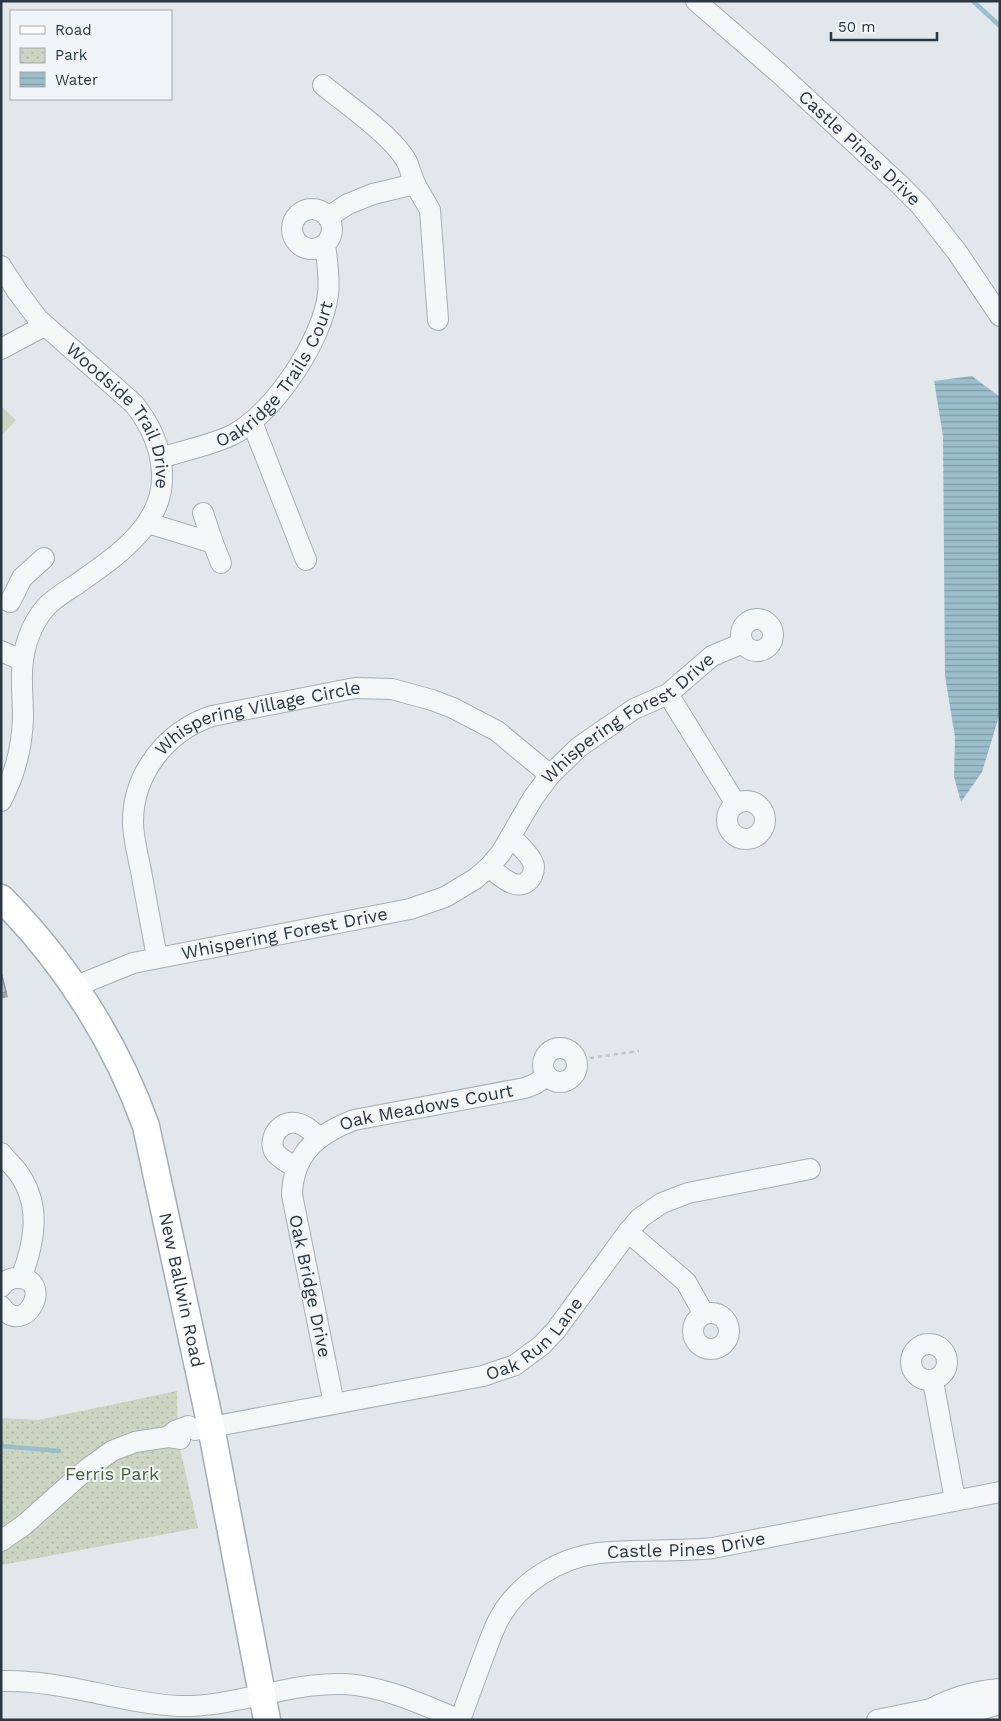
<svg xmlns="http://www.w3.org/2000/svg" width="1001" height="1721" viewBox="0 0 1001 1721" font-family="'Work Sans',sans-serif">
  <style>
    .park { fill: url(#park-dots) }
    .pitch { fill: #cbd5c2 }
    .water { fill: url(#water-rules) }
    .lines { fill: none; stroke-linecap: round; stroke-linejoin: round }
    .stream { stroke: #9bbecc; stroke-width: 4.5 }
    .minor-casing { stroke: #a6afb5; stroke-width: 22 }
    .major-casing { stroke: #a0aeb7; stroke-width: 29 }
    .path { stroke: #bfc5c9; stroke-width: 2.5; stroke-dasharray: 4 4; stroke-linecap: butt }
    .minor { stroke: #f4f7f8; stroke-width: 20 }
    .major { stroke: #fff; stroke-width: 26 }
    .wall { fill: #9ea6ac }
    .building { fill: #b8c1c8; stroke: #81878c }
    .labels { text-anchor: middle; stroke-width: 4; stroke-linejoin: round; paint-order: stroke }
    .street-label { font-size: 18px; fill: #293843; stroke: #f1f5f8 }
    .park-label { font-size: 18px; fill: #475f35; stroke: #f1f5f8 }
  </style>
  <defs>
    <pattern id="park-dots" width="8" height="8" patternUnits="userSpaceOnUse" patternTransform="scale(1.25)"><rect width="8" height="8" fill="#cbd5c2"/><path d="M2 2h.1M6 6h.1" fill="none" stroke="#aeb8a8" stroke-width="1.8" stroke-linecap="round"/></pattern>
    <pattern id="water-rules" width="6" height="5" patternUnits="userSpaceOnUse" patternTransform="scale(1.25)"><rect width="6" height="5" fill="#9bbecc"/><path d="M0 2.5h6" fill="none" stroke="#7e9ba7"/></pattern>
  </defs>
  <rect width="100%" height="100%" fill="#e1e7ea"/>
  <path class="park" d="M 177,1391 L 178,1439 L 198,1528 L 1,1565 L 1,1418 L 38,1420 Z"/>
  <path class="pitch" d="M 1,406 L 16,420 L 1,436 Z"/>
  <path class="water" d="M 972,376 L 1000,397 L 1000,713 L 982,772 L 961,802 L 954,777 L 955,737 L 945,676 L 943,436 L 934,381 Z"/>
  <g class="lines">
    <path class="stream" d="M 973,1 L 1000,26
      M 1,1446 L 59,1451"/>
    <g class="minor-casing">
      <g id="minor">
        <path id="s1" d="M 696,1 L 780,74 L 898,183 L 921,206 L 957,252 L 1000,316"/>
        <path d="M 323,85 C 346,104 393,136 407,162 C 410,169 412,177 415,184 L 373,194 L 348,204 L 328,217"/>
        <path d="M 415,184 L 430,210 L 438,320"/>
        <circle cx="312" cy="229" r="20"/>
        <path id="s2" d="M 1,266 L 17,291 L 38,319 L 134,404 C 150,424 161,447 162,473 C 165,525 115,557 77,584 C 67,591 54,598 46,607 C 39,615 33,625 29,636 C 18,665 23,688 23,718 C 22,748 15,775 1,801"/>
        <path d="M 1,349 L 44,326"/>
        <path d="M 252,422 L 306,560"/>
        <path id="s3" d="M 161,458 C 184,450 213,445 234,434 C 274,413 323,339 328,294 C 330,277 327,261 325,245"/>
        <path d="M 203,513 L 213,543"/>
        <path d="M 148,523 L 213,543 L 221,563"/>
        <path d="M 10,602 L 22,578 L 44,558"/>
        <circle cx="757" cy="635" r="16"/>
        <path d="M 1,651 L 21,660"/>
        <path d="M 668,694 L 736,804"/>
        <circle cx="746" cy="820" r="19"/>
        <path d="M 489,867 C 500,876 520,896 532,876 C 534,871 535,865 532,861 C 528,852 518,844 511,837"/>
        <path id="s4" d="M 157,958 C 152,929 146,900 141,871 C 138,855 133,838 133,822 C 133,773 167,731 212,716 L 355,688 L 392,689 L 432,700 L 453,708 L 497,731 L 550,775"/>
        <path id="s5" d="M 74,987 L 133,963 L 410,909 L 445,897 L 475,879 L 489,867 L 501,853 L 533,798 L 550,775 L 579,747 L 634,709 L 668,694 L 712,656 L 743,643"/>
        <circle cx="560" cy="1065" r="17"/>
        <path d="M 1,1153 C 6,1159 12,1165 17,1171 C 42,1204 35,1242 21,1278"/>
        <path d="M 296,1168 C 289,1163 278,1158 274,1151 C 268,1137 281,1120 296,1123 C 305,1124 312,1132 319,1137"/>
        <path d="M 628,1232 L 686,1282 L 704,1314"/>
        <path d="M 1,1287 C 5,1281 11,1278 17,1278 C 56,1278 25,1340 1,1306"/>
        <circle cx="711" cy="1331" r="18"/>
        <circle cx="929" cy="1362" r="18"/>
        <path d="M 933,1381 L 955,1500"/>
        <path id="s6" d="M 334,1404 L 292,1195 C 293,1153 318,1134 354,1120 L 525,1088 L 535,1084 L 547,1076"/>
        <path id="s7" d="M 168,1437 L 175,1431 L 188,1426 L 195,1430 L 483,1376 L 515,1365 L 542,1345 L 556,1330 L 628,1232 L 640,1218 L 662,1203 L 688,1193 L 810,1169"/>
        <path d="M 1,1541 L 24,1525 L 87,1469 L 112,1451 L 135,1442 L 168,1437 L 180,1439"/>
        <path d="M 1,1681 C 61,1679 119,1703 178,1706 C 234,1708 288,1682 344,1684 C 384,1686 423,1705 460,1720"/>
        <path d="M 931,1709 C 953,1697 974,1691 1000,1689"/>
        <path id="s8" d="M 460,1720 C 468,1698 476,1677 484,1655 C 489,1643 493,1629 500,1617 C 520,1582 559,1558 599,1553 C 637,1549 675,1552 713,1548 L 1000,1492"/>
        <path d="M 877,1720 L 931,1709 L 952,1712 L 979,1710 L 1000,1704"/>
      </g>
    </g>
    <g class="major-casing">
      <g id="major">
        <path id="s9" d="M 1,898 C 65,962 116,1042 146,1126 L 211,1427 L 267,1720"/>
      </g>
    </g>
    <path class="path" d="M 590,1058 L 639,1051"/>
    <use href="#minor" class="minor"/>
    <use href="#major" class="major"/>
  </g>
  <path class="wall" d="M 1,972 L 3,977 L 8,997 L 1,999 Z"/>
  <path class="building" d="M 1,972 L 6,992 L 1,993 Z"/>
  <g class="labels">
    <g class="street-label">
      <text dy="6" stroke="none"><textPath href="#s1" startOffset="220">Castle Pines Drive</textPath></text>
      <text dy="6" stroke="none"><textPath href="#s3" startOffset="150">Oakridge Trails Court</textPath></text>
      <text dy="6" stroke="none"><textPath href="#s2" startOffset="195">Woodside Trail Drive</textPath></text>
      <text dy="6" stroke="none"><textPath href="#s5" startOffset="644">Whispering Forest Drive</textPath></text>
      <text dy="6" stroke="none"><textPath href="#s4" startOffset="322">Whispering Village Circle</textPath></text>
      <text dy="6" stroke="none"><textPath href="#s5" startOffset="218">Whispering Forest Drive</textPath></text>
      <text dy="6" stroke="none"><textPath href="#s6" startOffset="391">Oak Meadows Court</textPath></text>
      <text transform="translate(310 1286) rotate(78)" y="6">Oak Bridge Drive</text>
      <text dy="6" stroke="none"><textPath href="#s9" startOffset="440">New Ballwin Road</textPath></text>
      <text dy="6" stroke="none"><textPath href="#s7" startOffset="389">Oak Run Lane</textPath></text>
      <text dy="6" stroke="none"><textPath href="#s8" startOffset="320">Castle Pines Drive</textPath></text>
    </g>
    <g class="park-label">
      <text x="112" y="1480">Ferris Park</text>
    </g>
  </g>
  <rect width="1001" height="1721" fill="none" stroke="#293843" stroke-width="5"/>
  <rect x="10" y="10" width="162" height="90" fill="#f1f5f8" stroke="#a1a9b0"/>
  <rect x="20" y="26" width="25" height="8" fill="#ffffff" stroke="#a1a9b0"/>
  <text x="55" y="35" font-size="15" fill="#293843">Road</text>
  <rect x="20" y="48" width="25" height="15" fill="url(#park-dots)" stroke="#a1a9b0"/>
  <text x="55" y="60" font-size="15" fill="#293843">Park</text>
  <rect x="20" y="72" width="25" height="15" fill="url(#water-rules)" stroke="#a1a9b0"/>
  <text x="55" y="85" font-size="15" fill="#293843">Water</text>
  <path d="M831 32v8h106v-8" fill="none" stroke="#293843" stroke-width="2.5"/>
  <text x="838" y="32" font-size="15" fill="#293843" stroke="#f1f5f8" stroke-width="4" paint-order="stroke">50 m</text>
</svg>
